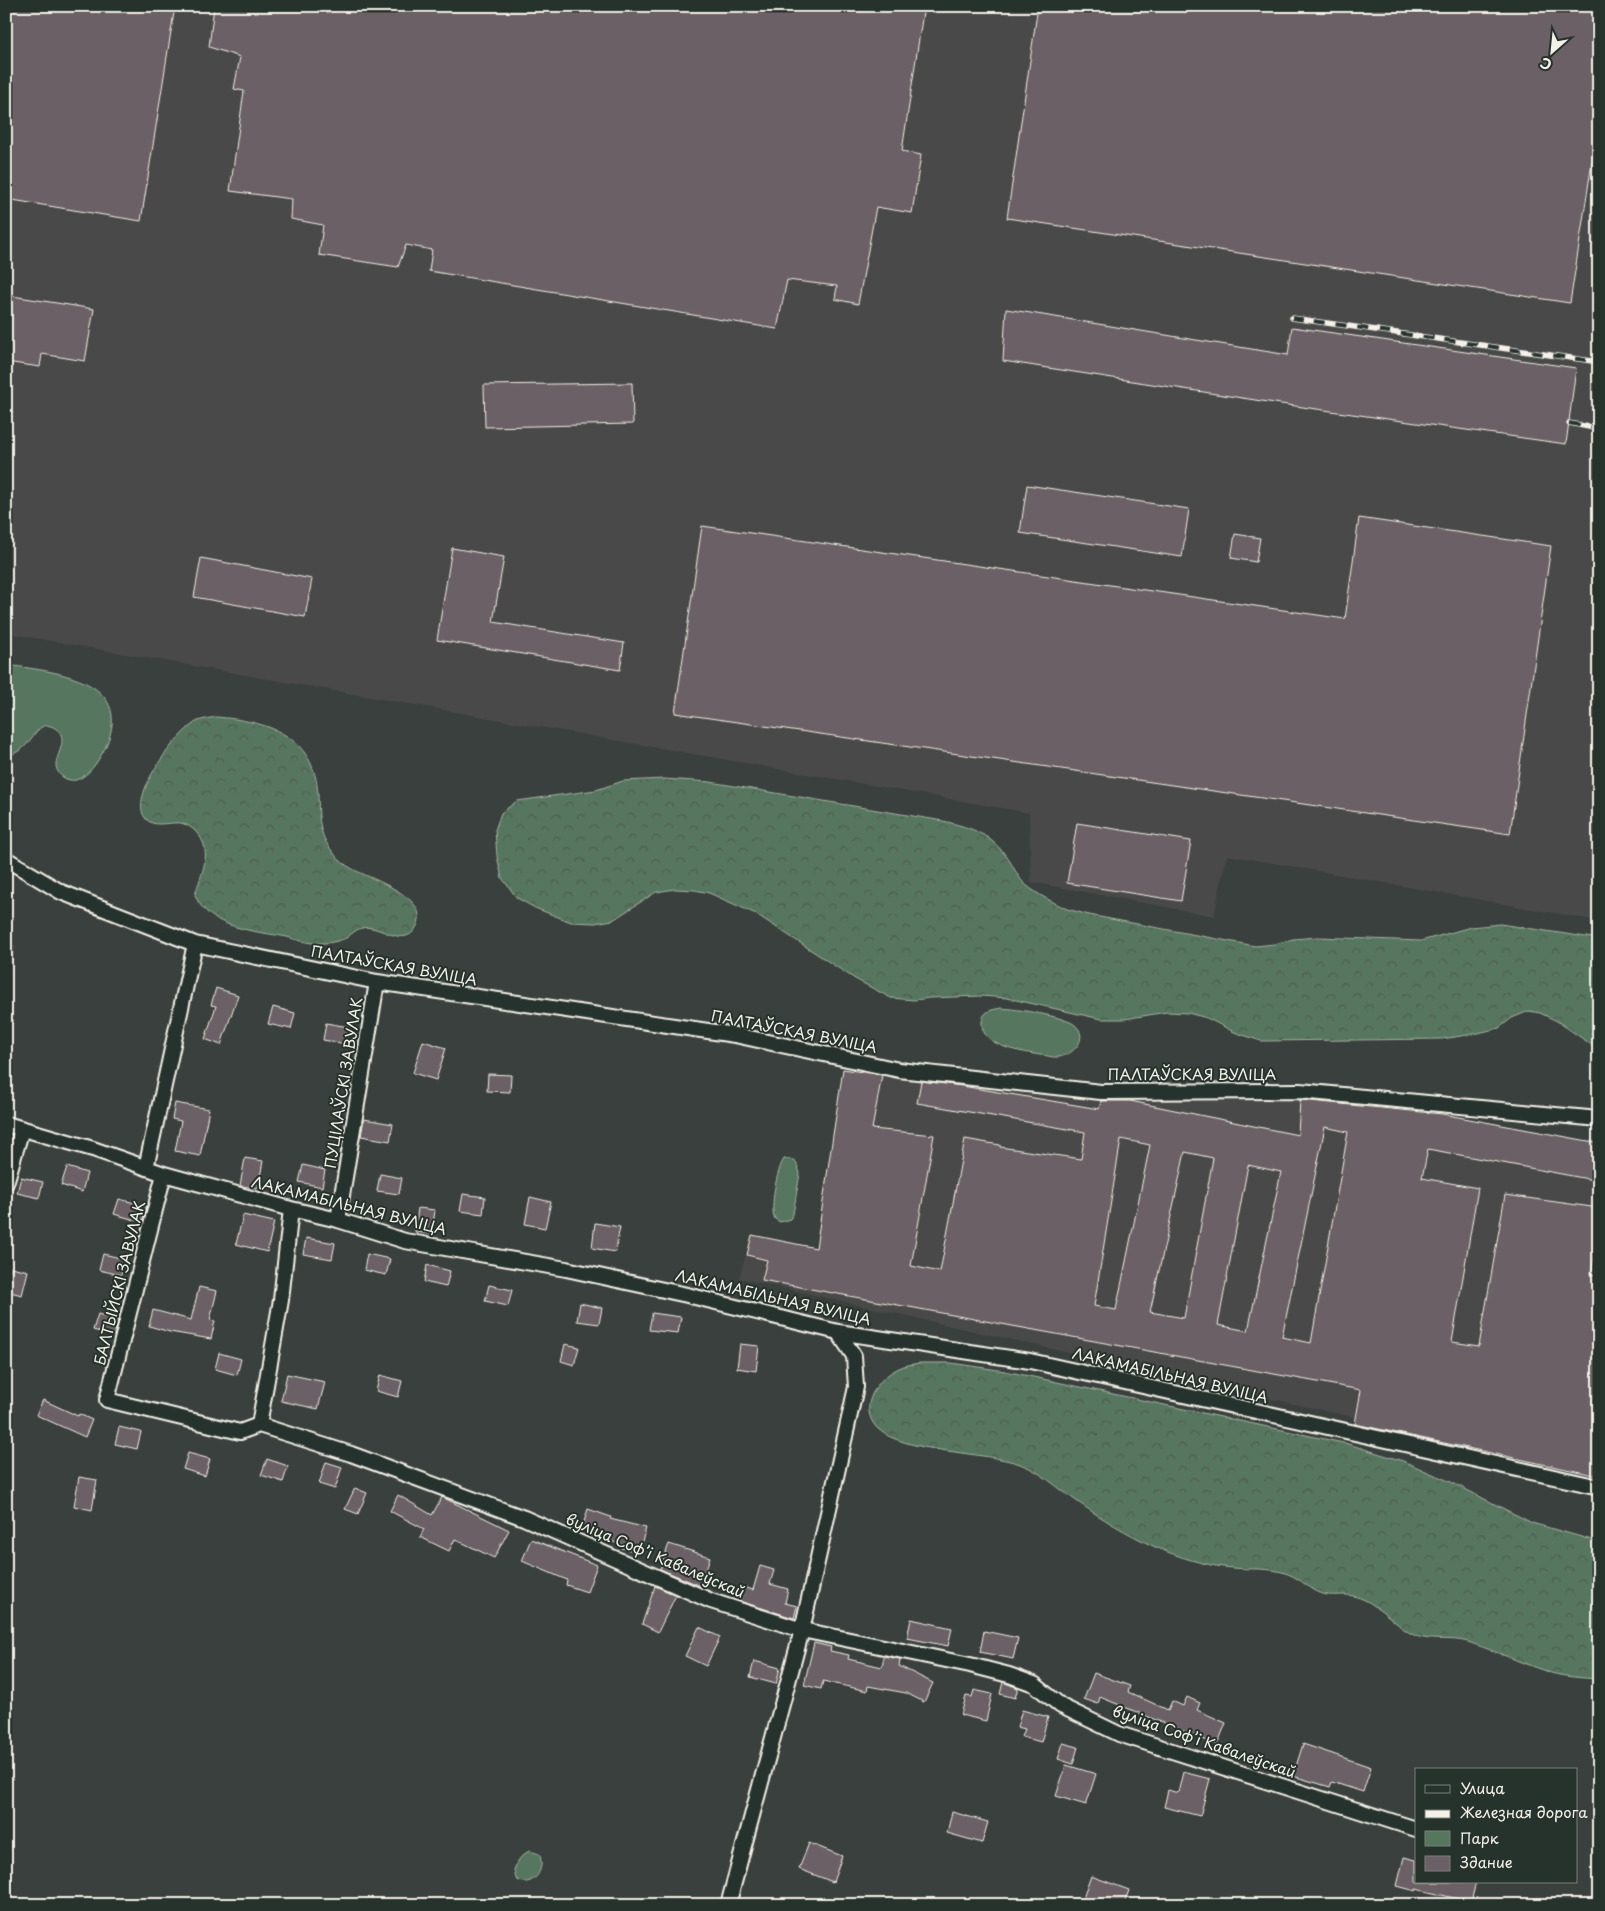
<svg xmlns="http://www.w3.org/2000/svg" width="1605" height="1911" viewBox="0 0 1605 1911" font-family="'Playpen Sans',sans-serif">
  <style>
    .built { fill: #484a4a }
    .green { fill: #56765e; stroke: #a5b4a3 }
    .forest { fill: url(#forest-crowns); stroke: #a5b4a3 }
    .building { fill: #6a6065; stroke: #f4f1e8; fill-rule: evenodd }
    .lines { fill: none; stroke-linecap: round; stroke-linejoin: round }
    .street-casing { stroke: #f4f1e8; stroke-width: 18 }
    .street { stroke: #26332d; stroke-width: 14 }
    .rail-casing { stroke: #f4f1e8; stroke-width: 5.5 }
    .rail { stroke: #26332d; stroke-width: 4; stroke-dasharray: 11; stroke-linecap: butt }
    .labels { text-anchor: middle; stroke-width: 4; stroke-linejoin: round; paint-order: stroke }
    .street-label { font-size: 15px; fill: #f4f1e8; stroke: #26332d }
  </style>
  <defs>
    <pattern id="forest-crowns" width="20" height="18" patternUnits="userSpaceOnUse" patternTransform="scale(1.25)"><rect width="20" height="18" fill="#56765e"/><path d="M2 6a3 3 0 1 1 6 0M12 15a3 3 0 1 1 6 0" fill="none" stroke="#4f5d51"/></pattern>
  </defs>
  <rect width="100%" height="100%" fill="#3a403e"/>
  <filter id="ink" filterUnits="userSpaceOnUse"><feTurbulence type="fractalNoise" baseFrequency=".02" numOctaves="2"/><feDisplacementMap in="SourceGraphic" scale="10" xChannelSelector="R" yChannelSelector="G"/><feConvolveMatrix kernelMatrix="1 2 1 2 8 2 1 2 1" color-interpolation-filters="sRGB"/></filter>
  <g filter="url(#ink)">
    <path class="built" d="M 6,6 L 1599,6 L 1599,921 L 1227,855 L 1214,916 L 1031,882 L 1029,813 L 6,633 Z
      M 6,938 L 16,946 L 6,993 Z
      M 843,1069 L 1102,1095 L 1300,1100 L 1599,1148 L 1599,1473 L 739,1278 L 752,1235 L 815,1247 Z"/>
    <path class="green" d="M 6,665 C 51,671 136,678 106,746 C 100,758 90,776 76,780 C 66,782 55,774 56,763 C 58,752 69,737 55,728 C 40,719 34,737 26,745 C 21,751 13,754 6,756 Z
      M 1001,1008 C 1016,1009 1064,1016 1075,1025 C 1090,1038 1073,1055 1059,1057 C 1053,1058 1046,1055 1040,1055 C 1023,1052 980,1047 982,1022 C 983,1011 991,1010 1001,1008 Z
      M 784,1159 L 790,1159 L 796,1162 L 800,1173 L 793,1214 L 790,1219 L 780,1222 L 775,1219 C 769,1209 777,1169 784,1159 Z
      M 530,1851 L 539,1854 C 547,1869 532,1890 516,1879 L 514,1870 C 517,1862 521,1854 530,1851 Z"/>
    <path class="forest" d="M 216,717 C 267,721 315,735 318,795 C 319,816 318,835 333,852 C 336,857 341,862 346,865 C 364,878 432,895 417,926 C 405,951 379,923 362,928 C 356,929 351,935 346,938 C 339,941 331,943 324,943 C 312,945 298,940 287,937 C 256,931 208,929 195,895 C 201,873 215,850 195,831 C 190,826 183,822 175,823 C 165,823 153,827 146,819 C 126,797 178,731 198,721 C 203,719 211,718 216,717 Z
      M 664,779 L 710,782 L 943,821 C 973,828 991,834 1009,860 C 1014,868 1019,879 1026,885 C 1038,895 1053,902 1067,909 L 1089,915 L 1255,946 L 1275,944 L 1293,939 L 1318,937 L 1421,941 L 1471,927 L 1500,924 L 1599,939 L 1599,1050 L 1557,1021 L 1540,1013 L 1529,1011 L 1512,1018 L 1499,1028 L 1474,1034 L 1442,1039 L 1261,1041 L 1234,1032 L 1207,1018 L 1188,1013 L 1167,1012 L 1124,1019 L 1101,1019 L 1007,998 L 981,996 L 929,998 L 914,1000 L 891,998 L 855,979 L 756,914 L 709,893 L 695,890 L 675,889 L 656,892 L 613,920 L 595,923 L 571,922 L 535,908 L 517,898 L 502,878 L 497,856 L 495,830 L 501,813 L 517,801 L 596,790 L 623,781 Z
      M 920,1363 L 951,1363 L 1005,1371 L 1348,1444 L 1403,1461 L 1451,1482 L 1532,1523 L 1599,1542 L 1599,1679 C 1583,1678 1566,1677 1551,1673 C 1523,1664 1496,1651 1468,1642 C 1451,1637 1432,1642 1416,1636 C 1399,1629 1389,1614 1373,1605 C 1365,1599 1354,1595 1345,1595 C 1337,1595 1330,1596 1323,1594 C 1310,1590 1301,1579 1288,1574 C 1270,1567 1251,1570 1232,1568 C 1206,1566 1179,1557 1155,1547 C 1128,1534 1100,1518 1075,1500 C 1057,1488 1042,1472 1020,1464 C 983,1451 902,1453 877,1428 C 857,1407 877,1378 899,1368 C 905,1365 913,1364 920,1363 Z"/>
    <path class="building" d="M 6,6 L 175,6 L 141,221 L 6,199 Z
      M 214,6 L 924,6 L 902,151 L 921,155 L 912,213 L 876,207 L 858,304 L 835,299 L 837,286 L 787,280 L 777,329 L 429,271 L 432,250 L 406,245 L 398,267 L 319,255 L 323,225 L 291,219 L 292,199 L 230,191 L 244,91 L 234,89 L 240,57 L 209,47 Z
      M 1038,6 L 1599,6 L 1599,118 L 1570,303 L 1007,218 Z
      M 6,295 L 94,309 L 85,361 L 42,354 L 40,367 L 6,362 Z
      M 1006,309 L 1288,355 L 1292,327 L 1576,368 L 1566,444 L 1281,404 L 1003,361 Z
      M 632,383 L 633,424 L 485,427 L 484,385 Z
      M 1027,485 L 1189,509 L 1182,557 L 1020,533 Z
      M 1359,518 L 1551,546 L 1510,834 L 675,713 L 702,526 L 1345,619 Z
      M 1235,534 L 1260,538 L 1256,562 L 1231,558 Z
      M 452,548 L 504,557 L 493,622 L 624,643 L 620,670 L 437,640 Z
      M 201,558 L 312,579 L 305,617 L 194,597 Z
      M 1077,823 L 1191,841 L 1181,901 L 1067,883 Z
      M 216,988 L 238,995 L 221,1045 L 205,1039 L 216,1006 L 211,1005 Z
      M 273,1007 L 295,1013 L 291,1029 L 268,1024 Z
      M 326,1023 L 349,1027 L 346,1044 L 323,1040 Z
      M 423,1041 L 446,1048 L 436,1080 L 413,1073 Z
      M 843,1069 L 882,1075 L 872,1129 L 934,1135 L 911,1266 L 940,1272 L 965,1139 L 1000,1145 L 1000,1147 L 1081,1159 L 1085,1132 L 917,1103 L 921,1081 L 962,1086 L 1099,1109 L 1101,1101 L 1130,1101 L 1298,1135 L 1300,1100 L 1442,1114 L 1599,1143 L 1599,1181 L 1428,1149 L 1422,1178 L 1478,1188 L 1452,1342 L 1479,1346 L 1505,1195 L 1599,1208 L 1599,1226 L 1591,1274 L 1599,1275 L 1599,1476 L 1355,1424 L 1361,1390 L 762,1280 L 767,1260 L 747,1255 L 752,1235 L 816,1248 ZM 1325,1127 L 1348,1132 L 1311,1343 L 1282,1337 ZM 1121,1139 L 1150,1145 L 1116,1310 L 1094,1306 ZM 1185,1152 L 1213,1158 L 1184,1318 L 1150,1312 ZM 1248,1165 L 1281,1172 L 1248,1331 L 1218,1325 Z
      M 488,1074 L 511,1075 L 510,1092 L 487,1091 Z
      M 175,1103 L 209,1109 L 200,1156 L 175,1151 L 181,1121 L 172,1119 Z
      M 364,1119 L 393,1124 L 390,1141 L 361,1136 Z
      M 245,1158 L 263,1161 L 258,1188 L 240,1186 Z
      M 303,1165 L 325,1170 L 322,1187 L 299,1182 Z
      M 67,1167 L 87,1173 L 82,1192 L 61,1185 Z
      M 380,1174 L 402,1178 L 399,1194 L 377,1191 Z
      M 21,1177 L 43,1182 L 39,1198 L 17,1193 Z
      M 463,1194 L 485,1197 L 483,1214 L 460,1211 Z
      M 530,1197 L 551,1202 L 545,1228 L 525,1224 Z
      M 119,1199 L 147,1206 L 142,1222 L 114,1214 Z
      M 418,1208 L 435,1210 L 432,1234 L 415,1232 Z
      M 243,1215 L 274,1222 L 267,1252 L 236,1244 Z
      M 595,1223 L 620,1227 L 615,1252 L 592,1248 Z
      M 306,1238 L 335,1243 L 332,1259 L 303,1254 Z
      M 103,1254 L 125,1259 L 121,1275 L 99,1270 Z
      M 367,1254 L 390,1259 L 386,1275 L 364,1270 Z
      M 427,1265 L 450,1271 L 446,1287 L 424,1282 Z
      M 11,1267 L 28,1271 L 22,1295 L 6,1291 Z
      M 489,1285 L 512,1290 L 508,1306 L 485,1301 Z
      M 199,1287 L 217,1291 L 210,1320 L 215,1321 L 211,1339 L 170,1332 L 149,1326 L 153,1310 L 191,1320 Z
      M 580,1303 L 602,1308 L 599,1324 L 577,1321 Z
      M 652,1313 L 681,1317 L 678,1333 L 649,1330 Z
      M 98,1314 L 118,1320 L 114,1336 L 93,1330 Z
      M 565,1344 L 579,1347 L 574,1365 L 561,1361 Z
      M 740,1344 L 759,1346 L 756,1371 L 737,1368 Z
      M 219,1353 L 241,1359 L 237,1375 L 215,1369 Z
      M 287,1374 L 325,1382 L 318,1409 L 281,1401 Z
      M 380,1375 L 402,1381 L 398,1397 L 376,1391 Z
      M 43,1400 L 78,1416 L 79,1414 L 92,1420 L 85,1437 L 36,1415 Z
      M 119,1427 L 141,1432 L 137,1449 L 115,1444 Z
      M 188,1453 L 210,1459 L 205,1476 L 183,1469 Z
      M 267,1459 L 288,1466 L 283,1482 L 261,1475 Z
      M 326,1462 L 342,1467 L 335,1489 L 319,1484 Z
      M 79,1477 L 97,1480 L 92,1510 L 74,1506 Z
      M 355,1488 L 367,1493 L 358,1514 L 345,1509 Z
      M 398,1495 L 432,1515 L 442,1497 L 509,1530 L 494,1558 L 455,1539 L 449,1551 L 420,1537 L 424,1529 L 390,1511 Z
      M 588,1509 L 611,1517 L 610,1519 L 646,1528 L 639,1552 L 622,1548 L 623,1545 L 591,1535 L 593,1528 L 583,1525 Z
      M 531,1539 L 597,1565 L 587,1592 L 566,1585 L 567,1580 L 522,1561 Z
      M 669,1544 L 710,1557 L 701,1586 L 660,1569 Z
      M 760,1566 L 774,1570 L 770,1584 L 788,1589 L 785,1603 L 797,1606 L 794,1618 L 739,1601 L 743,1587 L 753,1590 Z
      M 655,1586 L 676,1595 L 658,1632 L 642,1624 Z
      M 911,1619 L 952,1628 L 948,1646 L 907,1638 Z
      M 699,1627 L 720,1637 L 706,1666 L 685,1656 Z
      M 984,1631 L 1018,1638 L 1013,1659 L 980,1652 Z
      M 814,1643 L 831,1647 L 830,1651 L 849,1655 L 848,1659 L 882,1667 L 884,1656 L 900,1659 L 899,1666 L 933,1683 L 924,1702 L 906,1693 L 868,1686 L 867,1691 L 823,1681 L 821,1689 L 804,1685 Z
      M 754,1661 L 780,1668 L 776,1684 L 750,1677 Z
      M 1094,1673 L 1130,1686 L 1128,1692 L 1168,1710 L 1172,1701 L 1183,1706 L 1187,1697 L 1200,1703 L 1197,1710 L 1226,1723 L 1217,1745 L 1100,1697 L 1098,1704 L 1084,1699 Z
      M 1003,1682 L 1018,1688 L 1015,1698 L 1000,1694 Z
      M 974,1690 L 992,1694 L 986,1721 L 961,1715 L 966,1696 L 972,1697 Z
      M 1022,1710 L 1048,1717 L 1041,1742 L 1022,1737 L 1025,1729 L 1017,1727 Z
      M 1063,1743 L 1078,1747 L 1073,1764 L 1058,1759 Z
      M 1303,1744 L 1371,1767 L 1363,1792 L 1332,1782 L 1330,1787 L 1293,1776 Z
      M 1066,1765 L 1096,1774 L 1086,1805 L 1056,1796 Z
      M 1183,1772 L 1210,1779 L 1200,1816 L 1164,1807 L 1168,1790 L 1178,1793 Z
      M 952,1812 L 988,1822 L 982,1843 L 947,1833 Z
      M 809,1843 L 842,1856 L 833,1882 L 799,1869 Z
      M 1404,1857 L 1416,1860 L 1416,1882 L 1476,1882 L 1471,1902 L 1416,1889 L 1416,1891 L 1397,1886 Z
      M 1091,1876 L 1129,1890 L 1124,1905 L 1093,1905 L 1082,1901 Z"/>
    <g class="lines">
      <g class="street-casing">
        <path id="street" d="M 6,859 L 61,892 L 195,944 L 377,982 L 735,1035 L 899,1070 L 1101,1092 L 1300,1091 L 1599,1119
          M 6,1124 L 93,1149 L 164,1174 L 291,1209 L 338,1220 L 405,1241 L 566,1269 L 687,1295 L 838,1332 L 1030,1361 L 1599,1487
          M 146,1168 L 195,944
          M 164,1174 L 107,1400 L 240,1432 L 259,1425 L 351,1454 L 524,1518 L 711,1601 L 802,1630 L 970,1665 L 1009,1675 L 1034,1684 L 1061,1706 L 1119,1734 L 1416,1829
          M 6,1183 L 22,1129
          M 338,1220 L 377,982
          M 259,1425 L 281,1300 L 291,1209
          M 728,1905 L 802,1630 L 856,1387 L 854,1356 L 838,1332"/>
      </g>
      <use href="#street" class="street"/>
      <g class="rail-casing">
        <path id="rail" d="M 1292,318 L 1599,362
          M 1569,423 L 1599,429"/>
      </g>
      <use href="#rail" class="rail"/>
    </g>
  </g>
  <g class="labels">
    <g class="street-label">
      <text transform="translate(394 966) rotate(10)" y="5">ПАЛТАЎСКАЯ ВУЛІЦА</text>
      <text transform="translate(794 1032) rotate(11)" y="5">ПАЛТАЎСКАЯ ВУЛІЦА</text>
      <text x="1192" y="1080">ПАЛТАЎСКАЯ ВУЛІЦА</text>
      <text transform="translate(344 1083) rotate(-81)" y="5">ПУЦІЛАЎСКІ ЗАВУЛАК</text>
      <text transform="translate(349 1206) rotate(14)" y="5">ЛАКАМАБІЛЬНАЯ ВУЛІЦА</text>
      <text transform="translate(120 1283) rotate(-76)" y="5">БАЛТЫЙСКІ ЗАВУЛАК</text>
      <text transform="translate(773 1298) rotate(13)" y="5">ЛАКАМАБІЛЬНАЯ ВУЛІЦА</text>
      <text transform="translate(1170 1376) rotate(13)" y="5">ЛАКАМАБІЛЬНАЯ ВУЛІЦА</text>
      <text transform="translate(655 1556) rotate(23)" y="5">вуліца Софʼі Кавалеўскай</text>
      <text transform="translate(1204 1742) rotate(19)" y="5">вуліца Софʼі Кавалеўскай</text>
    </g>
  </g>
  <rect width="1605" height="1911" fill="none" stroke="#26332d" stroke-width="25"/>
  <rect x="12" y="12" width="1580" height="1886" fill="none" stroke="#f4f1e8" stroke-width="2" filter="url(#ink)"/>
  <rect x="1415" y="1768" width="162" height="115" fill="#26332d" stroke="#787f78"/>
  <rect x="1425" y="1785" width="25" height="8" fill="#26332d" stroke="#787f78"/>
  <text x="1460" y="1794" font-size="15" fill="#f4f1e8">Улица</text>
  <rect x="1425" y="1810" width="25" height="8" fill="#f4f1e8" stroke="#787f78"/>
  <text x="1460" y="1818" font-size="15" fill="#f4f1e8">Железная дорога</text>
  <rect x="1425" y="1831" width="25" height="15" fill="#56765e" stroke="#787f78"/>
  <text x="1460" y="1844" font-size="15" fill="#f4f1e8">Парк</text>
  <rect x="1425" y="1856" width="25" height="15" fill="#6a6065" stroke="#787f78"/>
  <text x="1460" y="1868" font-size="15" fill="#f4f1e8">Здание</text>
  <g transform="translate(1552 52) rotate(207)" stroke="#26332d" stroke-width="4" paint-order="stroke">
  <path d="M0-4L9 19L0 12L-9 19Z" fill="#f4f1e8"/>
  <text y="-8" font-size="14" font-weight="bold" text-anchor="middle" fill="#f4f1e8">С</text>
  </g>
</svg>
